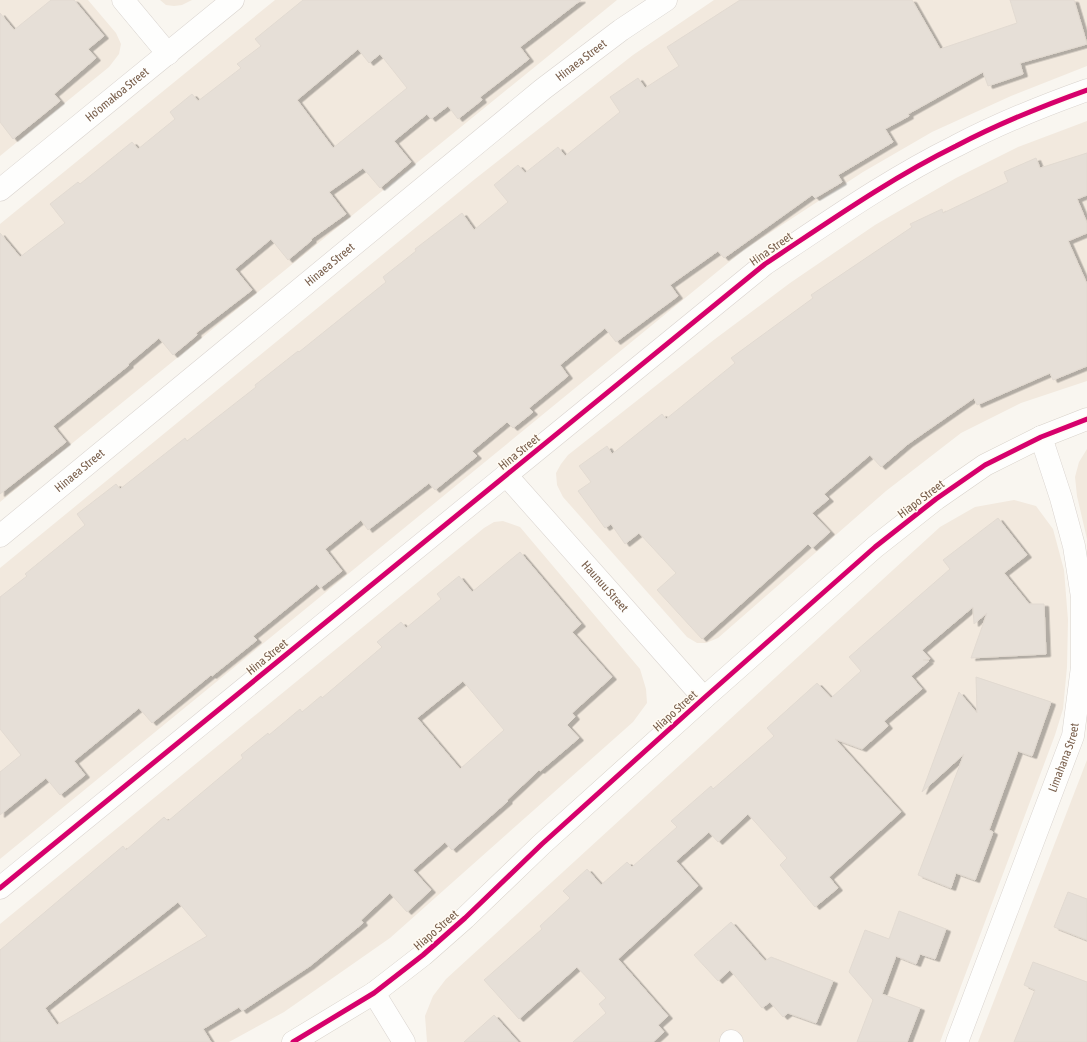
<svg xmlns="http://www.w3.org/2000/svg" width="1087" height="1042" viewBox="0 0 1087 1042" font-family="'Asap Condensed',sans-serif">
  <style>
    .residential { fill: #f2e9de }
    .building { fill: #e6dfd7; stroke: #e2dad1; fill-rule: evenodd; filter: url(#shadow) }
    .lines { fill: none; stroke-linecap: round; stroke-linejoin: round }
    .street-casing { stroke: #d9d3ce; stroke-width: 23 }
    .secondary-casing { stroke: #d8d2ca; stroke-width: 23 }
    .street { stroke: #fefefd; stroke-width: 22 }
    .secondary { stroke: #fefefd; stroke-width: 22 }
    .cycleway-casing { stroke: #fffbf3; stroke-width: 8 }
    .cycleway { stroke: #d6006c; stroke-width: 5 }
    .labels { text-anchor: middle; stroke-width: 3; stroke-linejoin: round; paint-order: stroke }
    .street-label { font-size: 12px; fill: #7a604d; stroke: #fffbf3 }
  </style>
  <defs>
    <filter id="shadow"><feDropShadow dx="4.5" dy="2.5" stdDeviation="0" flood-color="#0004"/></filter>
  </defs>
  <rect width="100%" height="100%" fill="#f9f6f0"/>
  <path class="residential" d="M 0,0 L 88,0 L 116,33 L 121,44 L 119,54 L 109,67 L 0,156 Z
    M 160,0 L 192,0 L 182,5 L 174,6 L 166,5 Z
    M 275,0 L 617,0 L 0,502 L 0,224 Z
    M 714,0 L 1087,0 L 1087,66 L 1011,96 L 932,132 L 863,172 L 745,249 L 0,859 L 0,568 L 475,179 L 633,55 Z
    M 1087,121 L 1087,381 L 1021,403 L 961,433 L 886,491 L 718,638 L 706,643 L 697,643 L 687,637 L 563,497 L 557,485 L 556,473 L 561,464 L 568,455 L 715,339 L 790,283 L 875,225 L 956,178 L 1018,147 Z
    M 1087,449 L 1087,539 L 1077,496 L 1075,477 L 1079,462 Z
    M 1014,500 L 1036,506 L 1053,529 L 1064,570 L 1068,620 L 1067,667 L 1063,709 L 1055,735 L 940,1042 L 427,1042 L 425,1016 L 433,996 L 446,979 L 940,527 L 975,507 Z
    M 503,521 L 520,527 L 640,669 L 646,689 L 647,703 L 633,722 L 390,938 L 284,1012 L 229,1042 L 0,1042 L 0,924 L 484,528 L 494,522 Z
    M 1087,760 L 1087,1042 L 978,1042 Z"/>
  <path class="building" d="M 51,0 L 74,0 L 104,36 L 88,49 L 96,58 L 54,94 L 60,101 L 13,139 L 0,122 L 0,13 L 14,30 Z
    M 303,0 L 581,0 L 520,47 L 529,59 L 480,97 L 482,100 L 458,119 L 448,106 L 431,119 L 427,114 L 394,141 L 411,162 L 380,188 L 363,168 L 329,192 L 346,214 L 311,239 L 312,240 L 288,260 L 271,239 L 235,269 L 252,290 L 196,333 L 197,335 L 173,355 L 159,338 L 128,364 L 129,365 L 53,426 L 66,442 L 0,494 L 0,233 L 20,257 L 65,223 L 50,204 L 78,182 L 80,184 L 132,142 L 138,149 L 175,119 L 170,112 L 192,94 L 198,101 L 241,68 L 237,64 L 261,46 L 255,39 ZM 358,49 L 369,63 L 380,54 L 407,88 L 333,148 L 297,100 Z
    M 740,0 L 912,0 L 940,49 L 1017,23 L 1010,0 L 1074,0 L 1087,44 L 1020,63 L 1023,74 L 988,86 L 983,72 L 908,114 L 909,116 L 885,129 L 893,142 L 838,175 L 842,182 L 815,198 L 812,195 L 724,258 L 718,251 L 670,285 L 678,296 L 616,342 L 605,328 L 560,365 L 568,376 L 529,408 L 533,412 L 513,428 L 507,422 L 472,451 L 477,456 L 435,490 L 429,483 L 368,530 L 361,520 L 325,549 L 342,571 L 320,588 L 317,584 L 253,636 L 257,640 L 212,676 L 211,675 L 152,723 L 139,708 L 74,761 L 85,775 L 60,795 L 46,778 L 0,815 L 0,772 L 21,755 L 0,729 L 0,597 L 27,576 L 25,574 L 85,525 L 77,514 L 116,484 L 120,489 L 185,438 L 187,441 L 256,387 L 255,385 L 298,351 L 299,352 L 386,282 L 383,277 L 416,251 L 415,249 L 462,213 L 474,230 L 508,202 L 494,185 L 518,165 L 525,173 L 558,147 L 565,156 L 620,112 L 610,97 L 638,78 L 645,88 L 679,66 L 667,47 Z
    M 1087,153 L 1087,195 L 1077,199 L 1087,223 L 1087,233 L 1068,241 L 1087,284 L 1087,366 L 1053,380 L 1050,373 L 977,405 L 974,398 L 908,444 L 881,467 L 870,455 L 824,494 L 829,499 L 812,513 L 830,532 L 812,548 L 808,544 L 702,639 L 657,590 L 676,573 L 639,533 L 625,544 L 611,524 L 605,528 L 578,491 L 591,482 L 579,466 L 607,446 L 612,454 L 662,414 L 666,419 L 735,363 L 731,358 L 813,298 L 811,295 L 912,227 L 910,224 L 942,209 L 943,213 L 1008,182 L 1004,172 L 1036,158 L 1040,168 Z
    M 998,518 L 1027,555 L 1004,573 L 1029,604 L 1044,604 L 1046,654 L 971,658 L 987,613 L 974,624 L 973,607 L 922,650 L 930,659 L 923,660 L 929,661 L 911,676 L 922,689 L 884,721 L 888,726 L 862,749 L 835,739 L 901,812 L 829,877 L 838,888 L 815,907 L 780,865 L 787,858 L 748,814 L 718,842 L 709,832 L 676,861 L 698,886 L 618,959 L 668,1016 L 658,1025 L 664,1032 L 653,1042 L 573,1042 L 606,1013 L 599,1004 L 606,998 L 577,967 L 519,1019 L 484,980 L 542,929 L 540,926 L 570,898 L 563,891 L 587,869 L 601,885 L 627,862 L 632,867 L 677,827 L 671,821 L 711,786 L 713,789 L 774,736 L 767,728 L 817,683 L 831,698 L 861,671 L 849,657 L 950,569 L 943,560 Z
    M 520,552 L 581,624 L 572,632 L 612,677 L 572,713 L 575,717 L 567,725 L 579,738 L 540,771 L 539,770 L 507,800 L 508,801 L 452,850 L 445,842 L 413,870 L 431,890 L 407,912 L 390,893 L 361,920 L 363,923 L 310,966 L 242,1011 L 239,1007 L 203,1029 L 211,1042 L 0,1042 L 0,950 L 123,846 L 126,850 L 164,817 L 168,821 L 243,758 L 241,755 L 268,733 L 269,735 L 300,709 L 302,712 L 321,696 L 322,698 L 382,647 L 377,642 L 401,622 L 406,628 L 441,599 L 437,594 L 459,576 L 472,592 ZM 463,681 L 504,730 L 460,769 L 417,718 ZM 178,902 L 207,936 L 57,1025 L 45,1008 Z
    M 976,677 L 1051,702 L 1032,756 L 1018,751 L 989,830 L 993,832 L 975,880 L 956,873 L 951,888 L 918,875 L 964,754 L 922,792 L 959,692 L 977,713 Z
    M 1068,892 L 1087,899 L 1087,940 L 1054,927 Z
    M 899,911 L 946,929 L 935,959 L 920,954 L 916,964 L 896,956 L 882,994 L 920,1008 L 907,1042 L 857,1042 L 873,1000 L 849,972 L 865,930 L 889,939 Z
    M 731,922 L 765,961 L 771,957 L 833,981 L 816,1023 L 788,1013 L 783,1017 L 770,1002 L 762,1008 L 730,970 L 718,981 L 694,955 Z
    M 1033,962 L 1087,982 L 1087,1042 L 1014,1042 L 1035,990 L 1024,985 Z
    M 494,1015 L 518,1042 L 464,1042 Z"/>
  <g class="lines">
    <g class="street-casing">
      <g id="street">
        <path d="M 123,0 L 168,54"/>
        <path id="s1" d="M 0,190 L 233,0"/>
        <path id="s2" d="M 506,475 L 704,698"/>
        <path id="s3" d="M 0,536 L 543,89 L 621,30 L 666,0"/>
        <path d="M 0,888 L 765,264 C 827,223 889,179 956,146 C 998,124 1042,106 1087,90"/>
        <path d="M 374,993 L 404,1042"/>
        <path d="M 731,1041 L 732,1042"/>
        <path id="s4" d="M 957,1042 L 1073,736 L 1082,667 L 1082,597 L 1074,546 L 1061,498 L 1041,437"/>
      </g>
    </g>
    <g class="secondary-casing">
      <path id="secondary" d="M 293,1042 L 374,993 L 423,955 L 465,918 L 542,844 L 704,698 L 875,547 L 936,499 L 985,465 L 1041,437 L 1087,419"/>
    </g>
    <use href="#street" class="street"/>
    <use href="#secondary" class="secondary"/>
    <g class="cycleway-casing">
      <path id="cycleway" d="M 0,888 L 765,264 C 827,223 889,179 956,146 C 998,124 1042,106 1087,90
        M 293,1042 L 374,993 L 423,955 L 465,918 L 542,844 L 704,698 L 875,547 L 936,499 L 985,465 L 1041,437 L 1087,419"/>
    </g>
    <use href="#cycleway" class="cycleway"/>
  </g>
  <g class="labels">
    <g class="street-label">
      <text dy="4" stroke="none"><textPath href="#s3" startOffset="751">Hinaea Street</textPath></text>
      <text dy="4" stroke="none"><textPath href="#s1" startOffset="151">Ho'omakoa Street</textPath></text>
      <text transform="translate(771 249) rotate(-35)" y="4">Hina Street</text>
      <text dy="4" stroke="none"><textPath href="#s3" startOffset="427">Hinaea Street</textPath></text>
      <text transform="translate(519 452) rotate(-39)" y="4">Hina Street</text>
      <text dy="4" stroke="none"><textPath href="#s3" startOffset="103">Hinaea Street</textPath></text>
      <text transform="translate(921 499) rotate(-37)" y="4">Hiapo Street</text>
      <text dy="4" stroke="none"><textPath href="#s2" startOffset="149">Haunuu Street</textPath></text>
      <text transform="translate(267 657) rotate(-39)" y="4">Hina Street</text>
      <text transform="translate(675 711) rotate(-42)" y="4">Hiapo Street</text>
      <text dy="4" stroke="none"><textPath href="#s4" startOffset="304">Limahana Street</textPath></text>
      <text transform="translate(436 930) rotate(-41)" y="4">Hiapo Street</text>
    </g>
  </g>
</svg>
